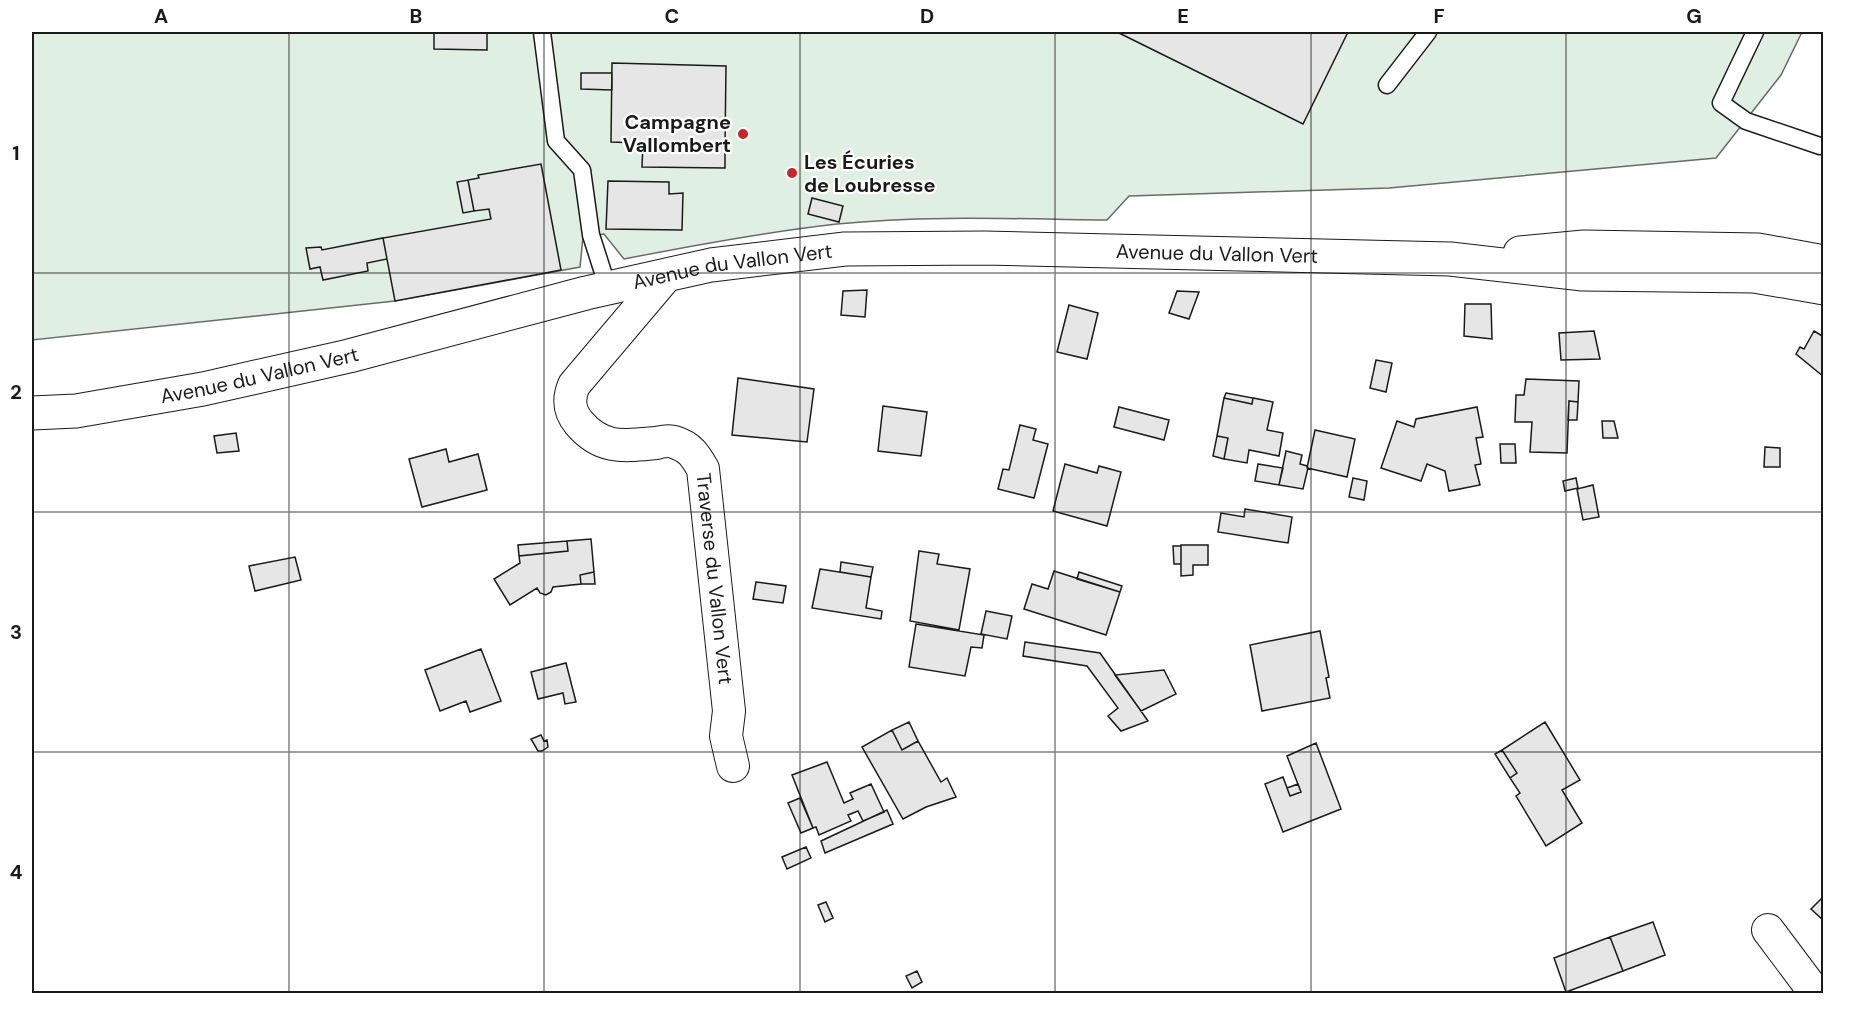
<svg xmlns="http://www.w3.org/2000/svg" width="1855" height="1025" viewBox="0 0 1855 1025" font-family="'DM Sans',sans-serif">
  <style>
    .green { fill: #e0efe3; stroke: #6a6a6a; stroke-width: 1.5 }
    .building { fill: #e6e6e6; stroke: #1a1a1a; stroke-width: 1.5 }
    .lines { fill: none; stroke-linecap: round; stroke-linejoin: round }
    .lane-casing { stroke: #1a1a1a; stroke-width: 19 }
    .street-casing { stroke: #1a1a1a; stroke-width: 34 }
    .secondary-casing { stroke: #1a1a1a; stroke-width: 35 }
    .lane { stroke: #fff; stroke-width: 16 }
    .street { stroke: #fff; stroke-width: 32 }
    .secondary { stroke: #fff; stroke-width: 33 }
    .grid { fill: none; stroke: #1a1a1a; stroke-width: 1.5; stroke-opacity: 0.55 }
    .poi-dot { fill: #c62828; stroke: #fff; stroke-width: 2 }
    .labels { text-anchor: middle; stroke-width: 4.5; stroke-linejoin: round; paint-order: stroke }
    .poi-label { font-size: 20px; font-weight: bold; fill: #1a1a1a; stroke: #fff; text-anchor: end }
    .street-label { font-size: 20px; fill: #1a1a1a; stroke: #fff }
    .neatline { fill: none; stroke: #1a1a1a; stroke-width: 2 }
    .grid-label { font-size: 20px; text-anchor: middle; font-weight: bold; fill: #1a1a1a }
  </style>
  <rect width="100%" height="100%" fill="#fff"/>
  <path class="green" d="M 32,32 L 1802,32 L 1781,75 L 1716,158 L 1389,188 L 1129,196 L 1107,220 C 1017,219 926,215 837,224 C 765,232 695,245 624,259 L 604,234 L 583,237 L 580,267 L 395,301 L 32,340 Z"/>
  <path class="building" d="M 434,32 L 487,32 L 487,50 L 434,49 Z
    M 1117,32 L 1348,32 L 1303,124 Z
    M 612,63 L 726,66 L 725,146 L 611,142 Z
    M 581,73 L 612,73 L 612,90 L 581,89 Z
    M 643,143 L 725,146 L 725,168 L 642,167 Z
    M 541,164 L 561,270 L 395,301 L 383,238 L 491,219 L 489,209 L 474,211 L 468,180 L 479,178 L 478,175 Z
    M 468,180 L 474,211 L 463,213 L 457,182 Z
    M 608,181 L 669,182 L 669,194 L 683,193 L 682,230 L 606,229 Z
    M 812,198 L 843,206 L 839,222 L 808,214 Z
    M 383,238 L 387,259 L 367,263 L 368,271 L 323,280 L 320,267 L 310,269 L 306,248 L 321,247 L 322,250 Z
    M 867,290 L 865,317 L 841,315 L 843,291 Z
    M 1177,291 L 1199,292 L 1189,319 L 1169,313 Z
    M 1465,304 L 1491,304 L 1492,339 L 1464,336 Z
    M 1069,305 L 1098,313 L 1087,359 L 1057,352 Z
    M 1594,331 L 1600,359 L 1561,360 L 1559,333 Z
    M 1814,331 L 1824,337 L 1824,377 L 1796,354 L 1800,347 L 1804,349 Z
    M 1376,360 L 1392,363 L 1386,392 L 1370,388 Z
    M 738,378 L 814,389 L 807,442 L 732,435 Z
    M 1526,379 L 1579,381 L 1578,402 L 1569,401 L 1567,453 L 1530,452 L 1532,422 L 1515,422 L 1516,395 L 1524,395 Z
    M 1226,393 L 1253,398 L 1252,404 L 1224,398 Z
    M 1224,398 L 1252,404 L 1253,398 L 1273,402 L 1267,430 L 1283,433 L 1279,456 L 1249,450 L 1247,463 L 1224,459 L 1228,438 L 1217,436 Z
    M 1569,401 L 1578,402 L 1577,420 L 1568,420 Z
    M 883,406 L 927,412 L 921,456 L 878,451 Z
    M 1119,407 L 1169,420 L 1164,440 L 1114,427 Z
    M 1477,407 L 1483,437 L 1476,438 L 1481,464 L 1475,465 L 1480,485 L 1449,491 L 1445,471 L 1427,464 L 1421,481 L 1381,468 L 1397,421 L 1414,427 L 1416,419 Z
    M 1602,421 L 1614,421 L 1618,438 L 1603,438 Z
    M 1020,425 L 1036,429 L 1033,440 L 1048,444 L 1034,498 L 998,489 L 1003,469 L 1009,470 Z
    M 1315,430 L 1355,439 L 1347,477 L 1307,468 Z
    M 236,433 L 239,451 L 217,453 L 214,436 Z
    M 1217,436 L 1228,438 L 1224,459 L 1213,456 Z
    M 1500,444 L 1515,444 L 1516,463 L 1501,463 Z
    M 1765,447 L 1780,448 L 1780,467 L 1764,467 Z
    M 446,449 L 449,462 L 478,454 L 487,490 L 422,507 L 409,459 Z
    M 1286,451 L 1302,455 L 1300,464 L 1307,466 L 1308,468 L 1303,489 L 1279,485 Z
    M 1065,464 L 1097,473 L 1099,466 L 1121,472 L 1107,526 L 1053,511 Z
    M 1258,464 L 1283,468 L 1279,485 L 1255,481 Z
    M 1353,478 L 1367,481 L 1364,500 L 1349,497 Z
    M 1576,478 L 1578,488 L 1565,491 L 1563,481 Z
    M 1593,485 L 1599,517 L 1583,520 L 1577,489 Z
    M 1245,509 L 1292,517 L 1288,543 L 1218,532 L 1221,513 L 1244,517 Z
    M 591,539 L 594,572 L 580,575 L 581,584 L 553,587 L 551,592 L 546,595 L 540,593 L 537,588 L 510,605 L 494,579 L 520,563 L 519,556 L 568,551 L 567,541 Z
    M 567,541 L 568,551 L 519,556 L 518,545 Z
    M 1181,545 L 1208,545 L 1208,565 L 1193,565 L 1193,575 L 1181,576 Z
    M 1173,546 L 1181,546 L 1181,564 L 1174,564 Z
    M 919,551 L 939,554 L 937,564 L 970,569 L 959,630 L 910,621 Z
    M 295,557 L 301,580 L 255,591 L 249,566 Z
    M 841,562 L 873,567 L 871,577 L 840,572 Z
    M 820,569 L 871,577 L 866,608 L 882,611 L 881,619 L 812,608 Z
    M 1054,571 L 1120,592 L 1106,635 L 1024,609 L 1032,584 L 1048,589 Z
    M 594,572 L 595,584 L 581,584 L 580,575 Z
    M 1079,572 L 1122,586 L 1120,592 L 1077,579 Z
    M 756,582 L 786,586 L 783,603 L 753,599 Z
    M 986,611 L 1012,616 L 1007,639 L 981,634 Z
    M 916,624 L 984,635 L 982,648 L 971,647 L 965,676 L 909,667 Z
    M 1320,631 L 1329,677 L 1326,678 L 1330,698 L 1262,711 L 1250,645 Z
    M 1025,642 L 1100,653 L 1148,721 L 1121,731 L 1108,716 L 1118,708 L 1087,666 L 1023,656 Z
    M 481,649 L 501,701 L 470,712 L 466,701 L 440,711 L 425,670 Z
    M 566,663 L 576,702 L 565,704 L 563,693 L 538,699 L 531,672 Z
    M 1164,670 L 1176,694 L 1141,711 L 1115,675 Z
    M 909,722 L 918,741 L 902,750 L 892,730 Z
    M 1545,722 L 1580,780 L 1562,790 L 1582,823 L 1546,846 L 1516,796 L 1520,793 L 1510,778 L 1517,773 L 1502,750 Z
    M 892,730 L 902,750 L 918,741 L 941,782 L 947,778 L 956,797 L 926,807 L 903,819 L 862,747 Z
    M 541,735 L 544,741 L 547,740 L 548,747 L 542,751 L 538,751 L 531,739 Z
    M 1316,743 L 1341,809 L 1283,832 L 1265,784 L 1283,777 L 1290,796 L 1301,792 L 1287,756 Z
    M 1502,750 L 1517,773 L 1510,778 L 1495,754 Z
    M 827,762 L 844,803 L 853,799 L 850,793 L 871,784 L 884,812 L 863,821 L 858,811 L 848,815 L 851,821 L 819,835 L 816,827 L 813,828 L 792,775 Z
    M 1298,784 L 1301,792 L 1290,796 L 1287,788 Z
    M 800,798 L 813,828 L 801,833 L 788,803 Z
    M 887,810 L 893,824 L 825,853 L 821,841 Z
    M 806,847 L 811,858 L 787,869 L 782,857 Z
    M 1824,896 L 1824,921 L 1811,909 Z
    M 826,902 L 833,918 L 825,922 L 818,905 Z
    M 1653,922 L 1665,955 L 1623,971 L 1610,937 Z
    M 1610,937 L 1623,971 L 1566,992 L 1554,958 Z
    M 917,971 L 922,982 L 912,988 L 906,976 Z"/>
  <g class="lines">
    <g class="lane-casing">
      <path id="lane" d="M 542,32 L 556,141 L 582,170 L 591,235 L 608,288
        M 1755,32 L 1721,103 L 1746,121 L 1820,146
        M 1387,85 L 1428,32"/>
    </g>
    <g class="street-casing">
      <g id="street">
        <path id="s1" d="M 667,275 L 574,385 C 568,399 569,411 579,423 C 602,450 624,446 656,443 C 661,442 668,440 674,442 C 690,447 695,455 703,469 L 729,711 L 726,736 L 733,766"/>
        <path d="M 1768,930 L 1816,994"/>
      </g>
    </g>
    <g class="secondary-casing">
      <g id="secondary">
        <path d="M 1520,253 L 1584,247 L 1758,250 L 1824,262"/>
        <path id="s2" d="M 32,413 L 76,411 L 203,389 L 349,356 L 586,293 L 711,265 L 845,249 L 985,248 L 1450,259 L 1583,274 L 1754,276 L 1824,288"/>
      </g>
    </g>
    <use href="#lane" class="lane"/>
    <use href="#street" class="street"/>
    <use href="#secondary" class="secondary"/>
  </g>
  <path class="grid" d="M 289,32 L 289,994M 544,32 L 544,994M 800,32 L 800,994M 1055,32 L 1055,994M 1311,32 L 1311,994M 1566,32 L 1566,994M 32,273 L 1824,273M 32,512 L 1824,512M 32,752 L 1824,752"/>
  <g class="poi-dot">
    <circle cx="743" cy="134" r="6"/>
    <circle cx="792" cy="173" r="6"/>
  </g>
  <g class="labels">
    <g class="poi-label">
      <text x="731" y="129">Campagne<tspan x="731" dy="23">Vallombert</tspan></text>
      <text x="804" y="169" text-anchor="start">Les Écuries<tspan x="804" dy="23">de Loubresse</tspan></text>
    </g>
    <g class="street-label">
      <text dy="7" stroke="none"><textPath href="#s2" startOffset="1203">Avenue du Vallon Vert</textPath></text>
      <text dy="7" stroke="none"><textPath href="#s2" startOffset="717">Avenue du Vallon Vert</textPath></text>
      <text dy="7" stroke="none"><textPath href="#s2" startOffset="231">Avenue du Vallon Vert</textPath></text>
      <text dy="7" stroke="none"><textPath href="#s1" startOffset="438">Traverse du Vallon Vert</textPath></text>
    </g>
  </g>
  <rect width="1855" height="1025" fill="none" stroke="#ffffff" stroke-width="66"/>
  <rect x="33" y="33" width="1789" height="959" class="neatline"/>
  <g class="grid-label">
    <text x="161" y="23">A</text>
    <text x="416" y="23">B</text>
    <text x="672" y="23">C</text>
    <text x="927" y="23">D</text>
    <text x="1183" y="23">E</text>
    <text x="1439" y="23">F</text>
    <text x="1694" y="23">G</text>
    <text x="16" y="160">1</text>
    <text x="16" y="399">2</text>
    <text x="16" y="639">3</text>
    <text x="16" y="879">4</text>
  </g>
</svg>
